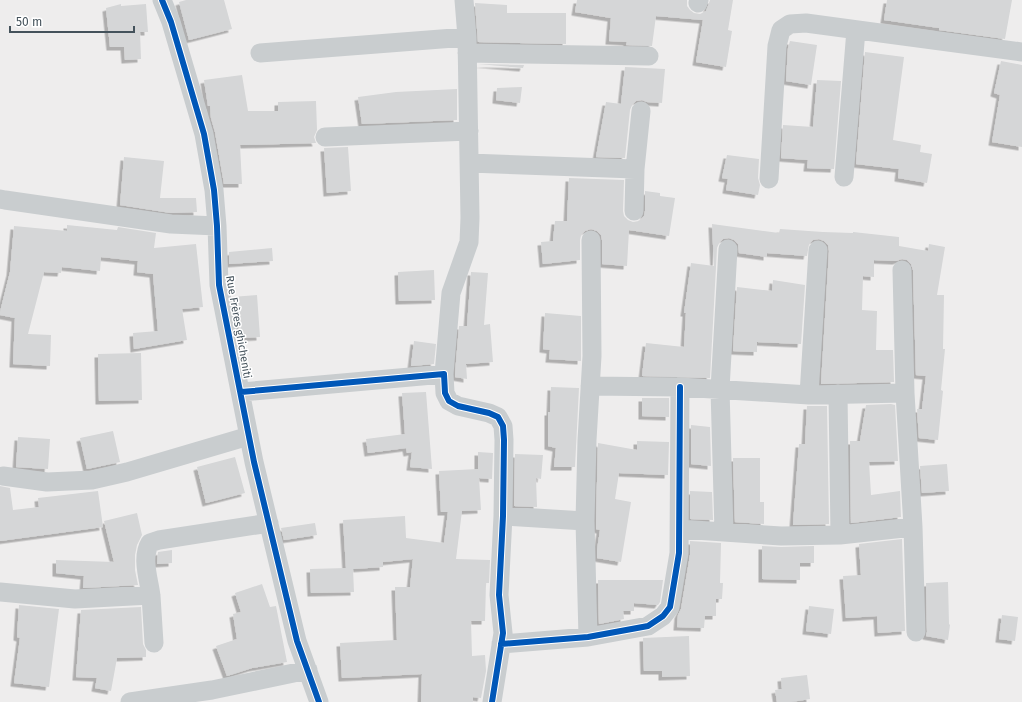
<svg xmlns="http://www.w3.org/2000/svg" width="1022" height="702" viewBox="0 0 1022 702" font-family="'Fira Sans',sans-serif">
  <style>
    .building { fill: #d5d6d7; filter: url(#shadow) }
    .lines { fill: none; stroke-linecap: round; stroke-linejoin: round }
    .minor { stroke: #c9cdcf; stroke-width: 19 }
    .cycleway-casing { stroke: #fff; stroke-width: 8 }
    .cycleway { stroke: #0057b8; stroke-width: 6 }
    .labels { text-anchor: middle; stroke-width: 3; stroke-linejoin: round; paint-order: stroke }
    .street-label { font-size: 11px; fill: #44525b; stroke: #fff }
  </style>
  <defs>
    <filter id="shadow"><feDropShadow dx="-3.5" dy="3.5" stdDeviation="0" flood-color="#0004"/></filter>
  </defs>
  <rect width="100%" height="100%" fill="#eeeded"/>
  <path class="building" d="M 186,0 L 224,0 L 232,29 L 189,40 L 179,2 Z
    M 577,0 L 687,0 L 687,6 L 690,10 L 694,13 L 700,14 L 706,11 L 708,6 L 710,0 L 733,0 L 728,30 L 732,31 L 726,67 L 696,62 L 703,20 L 656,16 L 652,46 L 626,45 L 627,42 L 609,41 L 611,18 L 575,12 Z
    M 887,0 L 1012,0 L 1005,39 L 939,30 L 939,28 L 884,20 Z
    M 475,3 L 507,5 L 507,13 L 566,13 L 566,44 L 478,42 Z
    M 121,4 L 121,6 L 146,4 L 148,32 L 140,32 L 141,59 L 125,60 L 124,47 L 110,47 L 106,8 Z
    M 790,41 L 817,45 L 811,85 L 786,81 L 788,48 Z
    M 865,52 L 904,57 L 893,140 L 921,145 L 920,152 L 932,154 L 927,183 L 898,178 L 899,169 L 856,164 Z
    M 1001,61 L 1022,65 L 1022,147 L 992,142 L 1000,95 L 994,93 Z
    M 478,64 L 524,65 L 523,68 Z
    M 625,67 L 665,69 L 662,103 L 647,102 L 642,100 L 636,101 L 632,105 L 630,110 L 625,158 L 596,157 L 606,102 L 621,104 Z
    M 242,75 L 248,111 L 278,111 L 278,102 L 316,101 L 317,130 L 314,137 L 316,143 L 240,145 L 242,184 L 224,184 L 215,132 L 211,118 L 210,106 L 208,106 L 204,80 Z
    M 817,80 L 841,81 L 834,169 L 807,168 L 808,160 L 781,158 L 783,125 L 813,127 Z
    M 522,87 L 520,103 L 496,100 L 497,88 Z
    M 457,89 L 457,120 L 362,124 L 358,97 L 396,92 Z
    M 348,147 L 351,191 L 327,193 L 324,148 Z
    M 727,155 L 759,159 L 758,178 L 760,185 L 758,195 L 726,190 L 728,179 L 722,178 Z
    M 124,157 L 164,161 L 160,198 L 196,198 L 197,212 L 171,213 L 120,205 Z
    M 569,178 L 624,180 L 623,211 L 624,216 L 628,220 L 633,222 L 639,221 L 644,216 L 645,211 L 645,191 L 660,193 L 660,196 L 675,198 L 669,236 L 629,230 L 627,266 L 602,264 L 602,240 L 601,235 L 597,231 L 591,229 L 585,231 L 581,235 L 580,240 L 580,260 L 543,264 L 541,242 L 553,241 L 555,221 L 567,221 Z
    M 712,224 L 779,233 L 780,229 L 823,232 L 853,233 L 853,232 L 899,237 L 899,246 L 928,251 L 929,244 L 945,247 L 937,295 L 944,295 L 943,349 L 945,349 L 941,390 L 943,391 L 938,440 L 919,438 L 917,409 L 922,409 L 926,376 L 916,375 L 913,270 L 911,264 L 907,260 L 902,259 L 896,261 L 874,260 L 874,277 L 863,276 L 862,310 L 877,311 L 876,350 L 893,350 L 894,382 L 821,384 L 829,251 L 828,245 L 824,241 L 819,239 L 813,240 L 809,244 L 807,256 L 767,253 L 767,257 L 739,253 L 738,244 L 734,240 L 729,238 L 723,239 L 719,243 L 717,248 L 710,378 L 642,376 L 646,343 L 684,347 L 686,313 L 684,313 L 691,263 L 714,266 Z
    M 67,225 L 117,230 L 118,227 L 156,233 L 154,248 L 196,244 L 203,307 L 182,309 L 187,340 L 134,349 L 133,333 L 158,331 L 153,274 L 137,272 L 138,261 L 101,257 L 100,271 L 62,267 L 61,273 L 44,272 L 28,334 L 51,335 L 50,366 L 13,364 L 15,318 L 0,315 L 0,312 L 10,272 L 14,226 L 67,231 Z
    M 272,248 L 273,261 L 229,264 L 229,252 Z
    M 434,270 L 435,300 L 399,301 L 398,272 Z
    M 471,272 L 488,273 L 484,325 L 490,324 L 493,362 L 466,364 L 467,379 L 455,377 L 455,374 L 459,326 L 467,326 Z
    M 773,280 L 805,285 L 801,344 L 757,342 L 757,352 L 733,351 L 737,287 L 772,291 Z
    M 257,295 L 260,337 L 241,338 L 232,297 Z
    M 545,313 L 581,316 L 581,361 L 549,359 L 550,350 L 543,349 Z
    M 414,341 L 436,344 L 434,364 L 411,366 Z
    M 141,353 L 142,400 L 99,401 L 98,354 Z
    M 551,387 L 579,388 L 575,467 L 554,467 L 556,448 L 548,446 L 548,412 L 550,412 Z
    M 426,392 L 432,469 L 410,467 L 412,452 L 407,453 L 406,448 L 368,453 L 366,439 L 405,434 L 402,393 Z
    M 642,398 L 669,398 L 669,417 L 642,416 Z
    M 891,404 L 895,405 L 898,461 L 869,462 L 871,495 L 900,491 L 901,517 L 851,523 L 850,441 L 860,441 L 866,405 Z
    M 807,406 L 827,406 L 829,524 L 793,525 L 799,444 L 805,444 Z
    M 691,425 L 710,427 L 711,466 L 691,464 Z
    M 113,431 L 120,462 L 87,469 L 80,438 Z
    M 18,437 L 50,439 L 48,469 L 16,467 Z
    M 637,441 L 669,442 L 668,475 L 619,473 L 615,499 L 631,502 L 621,562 L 597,558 L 597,550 L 600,530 L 596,529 L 596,521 L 598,443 L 637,450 Z
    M 478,452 L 493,453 L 492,479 L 479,478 L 481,510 L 462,511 L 456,559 L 490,560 L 489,583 L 486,583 L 485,621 L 471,621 L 472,656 L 485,655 L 486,671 L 481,698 L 473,697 L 473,702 L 421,702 L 422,674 L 342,678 L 340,643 L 397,640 L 395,587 L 410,587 L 413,559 L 383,562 L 383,567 L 353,569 L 354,592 L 311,593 L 310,569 L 346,568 L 343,520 L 405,516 L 406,538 L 444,543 L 448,512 L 441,512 L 439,471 L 478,469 Z
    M 515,454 L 543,455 L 541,479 L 536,478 L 537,507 L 514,506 Z
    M 235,457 L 245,493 L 206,503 L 197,467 Z
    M 733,458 L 760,458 L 760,502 L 764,502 L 764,524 L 735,522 Z
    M 947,464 L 949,491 L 922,493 L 920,466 Z
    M 0,486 L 10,488 L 13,510 L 39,507 L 38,498 L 98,491 L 103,527 L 0,541 Z
    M 690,491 L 712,492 L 713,520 L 690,519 Z
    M 137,513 L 142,535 L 137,545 L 135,555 L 135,570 L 138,585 L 83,588 L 84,576 L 56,573 L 56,560 L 114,562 L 104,521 Z
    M 315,523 L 317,535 L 284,540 L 281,528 Z
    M 902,539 L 905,631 L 878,633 L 877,616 L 846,618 L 843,576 L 861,575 L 859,544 Z
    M 690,541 L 721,543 L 720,583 L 723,583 L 722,599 L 716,599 L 716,616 L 705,616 L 704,628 L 677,627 L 678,615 L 681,609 L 690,555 Z
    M 762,546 L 781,547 L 814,546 L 814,563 L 800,563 L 800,580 L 762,579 Z
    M 172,550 L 172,563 L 157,564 L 158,552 Z
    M 598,580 L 663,580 L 660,602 L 658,605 L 634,603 L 634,611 L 623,611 L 624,619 L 599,624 Z
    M 948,582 L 949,624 L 950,625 L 948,640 L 926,636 L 927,632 L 926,583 Z
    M 262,584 L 270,607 L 276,606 L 287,662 L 252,668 L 227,676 L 216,646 L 237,639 L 233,614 L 241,612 L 235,593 Z
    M 19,605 L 59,609 L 49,687 L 14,683 L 20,638 L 17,637 Z
    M 809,606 L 834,609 L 831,634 L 806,631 Z
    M 141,607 L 143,644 L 146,650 L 146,657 L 117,658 L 111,691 L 95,688 L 97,678 L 76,677 L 81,610 Z
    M 1002,615 L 1018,617 L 1015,641 L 999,639 Z
    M 689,636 L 690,676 L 662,677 L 662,671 L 644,671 L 643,638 Z
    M 807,675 L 810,699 L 791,702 L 777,702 L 775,690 L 782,689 L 781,678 Z"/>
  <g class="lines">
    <path class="minor" d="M 162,0 L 171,22 L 204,134 L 214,190 L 217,226 L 219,285 L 254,462 L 297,641 L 319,702
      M 698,3 L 699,0
      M 260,53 L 467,37
      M 467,53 L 649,56
      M 325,137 L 469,131
      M 469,163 L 635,169 L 634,211
      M 635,169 L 641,111
      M 844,177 L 856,30
      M 769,179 L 777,46 L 781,30 L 790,24 L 806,23 L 1022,52
      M 0,199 L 5,200 L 171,224 L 217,226
      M 902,270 L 905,393 L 913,527 L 916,632
      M 444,374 L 451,293 L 469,242 L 470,218 L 467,37 L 464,0
      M 590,386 L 680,387 L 809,395 L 905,393
      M 241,392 L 444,374 L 445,393 L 449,401 L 458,406 L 489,413 L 498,417 L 503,426 L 504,440 L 503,516 L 499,595 L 503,633 L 492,702
      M 838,394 L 840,535
      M 809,395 L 818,250
      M 3,476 L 47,482 L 92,480 L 127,472 L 249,436
      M 503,516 L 585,521
      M 680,529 L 781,536 L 840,535 L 913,527
      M 724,532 L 720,389 L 728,249
      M 0,592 L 75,599 L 151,595
      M 588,637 L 585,521 L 587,440 L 592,356 L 591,240
      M 154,643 C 153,628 152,612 151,596 C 149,579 141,558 150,543 L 159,540 L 269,523
      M 501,644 L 588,637 L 648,626 L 663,616 L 670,607 L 679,553 L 680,387
      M 130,702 L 212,690 L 308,670"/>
    <g class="cycleway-casing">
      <path id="cycleway" d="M 162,0 L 171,22 L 204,134 L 214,190 L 217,226 L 219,285 L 254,462 L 297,641 L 319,702
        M 241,392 L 444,374 L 445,393 L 449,401 L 458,406 L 489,413 L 498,417 L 503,426 L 504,440 L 503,516 L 499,595 L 503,633 L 492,702
        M 501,644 L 588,637 L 648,626 L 663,616 L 670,607 L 679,553 L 680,387"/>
    </g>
    <use href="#cycleway" class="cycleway"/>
  </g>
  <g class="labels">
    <g class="street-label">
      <text transform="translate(239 327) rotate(80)" y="4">Rue Frères ghicheniti</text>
    </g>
  </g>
  <path d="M10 26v6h124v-6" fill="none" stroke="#44525b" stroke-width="2"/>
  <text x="16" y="26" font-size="12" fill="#44525b" stroke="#ffffff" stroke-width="3" paint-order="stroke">50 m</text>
</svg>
